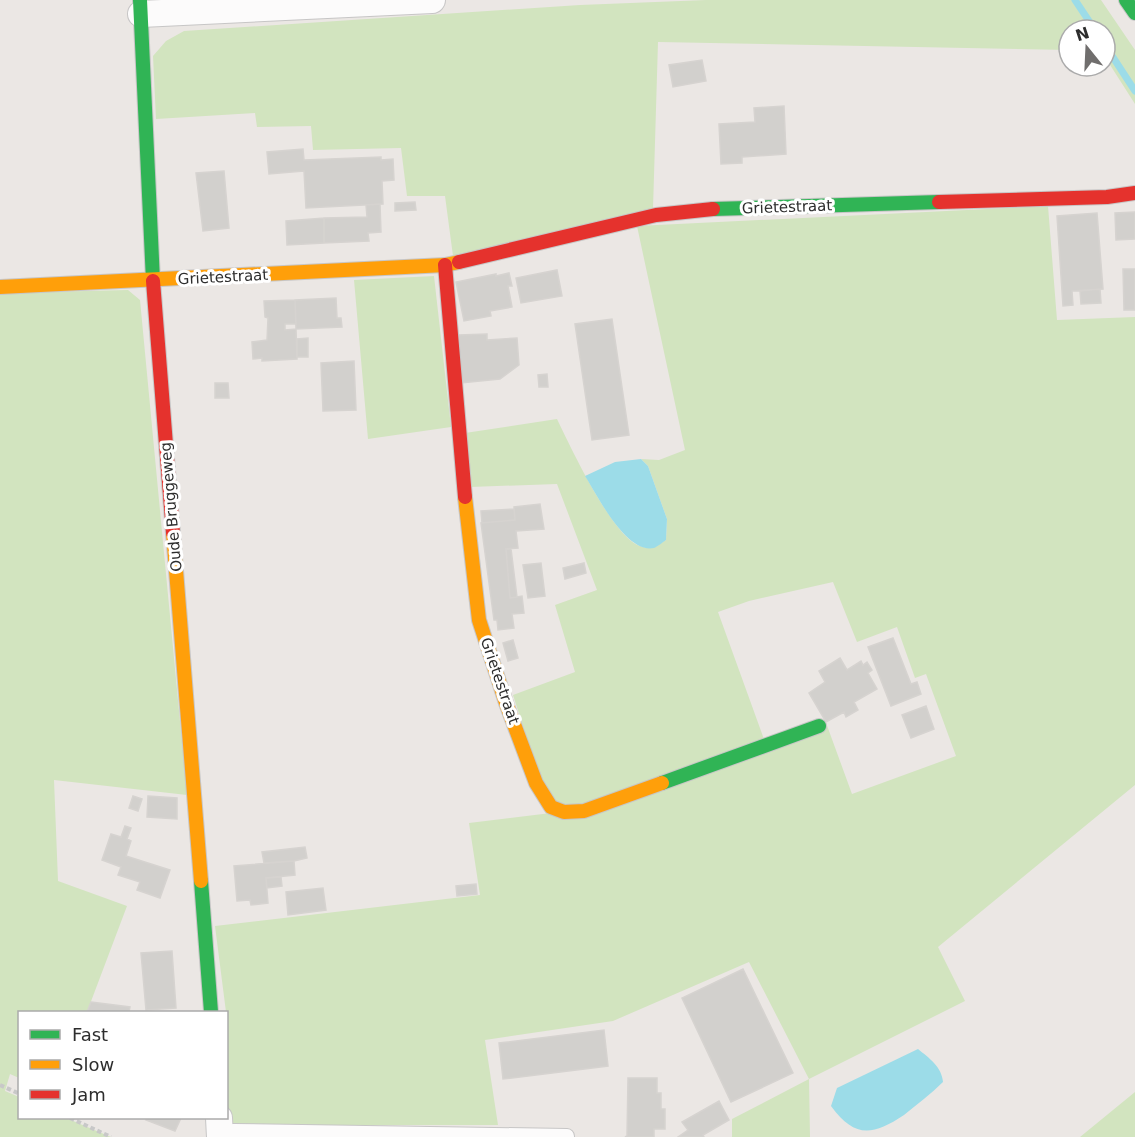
<svg xmlns="http://www.w3.org/2000/svg" width="1135" height="1137" viewBox="0 0 1135 1137" font-family="'DejaVu Sans',sans-serif">
  <style>
    .green { fill: #d2e4bf; fill-rule: evenodd }
    .water { fill: #9cdce8 }
    .lines { fill: none; stroke-linecap: round; stroke-linejoin: round }
    .stream { stroke: #9cdce8; stroke-width: 7 }
    .building { fill: #d2d0cd; stroke: #d6d3d0; stroke-width: 1.5 }
    .lane-casing { stroke: #c7c6c6; stroke-width: 16 }
    .street-casing { stroke: #c7c6c6; stroke-width: 28 }
    .fast-casing { stroke: #c7c6c6; stroke-width: 16 }
    .slow-casing { stroke: #c7c6c6; stroke-width: 16 }
    .jam-casing { stroke: #c7c6c6; stroke-width: 16 }
    .path { stroke: #c8c8c8; stroke-width: 4; stroke-dasharray: 4.5 3; stroke-linecap: butt }
    .lane { stroke: #fcfbfb; stroke-width: 14 }
    .street { stroke: #fcfbfb; stroke-width: 26 }
    .fast { stroke: #30b455; stroke-width: 14 }
    .slow { stroke: #ff9f0a; stroke-width: 14 }
    .jam { stroke: #e5322d; stroke-width: 14 }
    .labels { text-anchor: middle; stroke-width: 6; stroke-linejoin: round; paint-order: stroke }
    .street-label { font-size: 15px; fill: #2d2d2d; stroke: #fff }
  </style>
  <rect width="100%" height="100%" fill="#ebe7e4"/>
  <path class="green" d="M 706,0 L 1101,0 L 1135,50 L 1135,104 L 1105,57 L 1105,30 L 1069,30 L 1069,50 L 658,42 L 653,209 L 453,256 L 445,196 L 407,196 L 401,148 L 313,150 L 311,126 L 257,127 L 255,113 L 156,119 L 153,56 L 166,41 L 184,31 L 580,5 Z
    M 1048,206 L 1057,320 L 1135,317 L 1135,785 L 938,947 L 965,1001 L 809,1079 L 810,1137 L 732,1137 L 732,1119 L 809,1079 L 749,962 L 613,1021 L 485,1040 L 498,1125 L 227,1125 L 226,1012 L 215,926 L 480,895 L 469,823 L 551,813 L 513,695 L 575,672 L 555,605 L 597,590 L 557,484 L 470,487 L 465,433 L 557,419 C 570,446 613,538 640,546 C 651,550 657,546 666,540 L 667,519 L 648,466 L 641,459 L 659,460 L 685,450 L 637,226 ZM 833,582 L 857,642 L 897,627 L 915,678 L 926,674 L 956,756 L 852,794 L 825,720 L 765,742 L 718,612 L 749,601 Z
    M 434,276 L 451,427 L 368,439 L 354,280 Z
    M 128,290 L 140,300 L 187,795 L 54,780 L 58,881 L 127,906 L 87,1012 L 20,1012 L 19,1078 L 10,1074 L 5,1091 L 19,1097 L 20,1118 L 66,1118 L 111,1137 L 0,1137 L 0,293 Z
    M 1135,1092 L 1135,1137 L 1080,1137 Z"/>
  <path class="water" d="M 641,459 L 648,466 L 667,519 L 666,540 C 663,542 657,547 654,548 C 626,554 597,495 585,476 L 615,462 Z
    M 918,1049 C 929,1058 942,1067 943,1082 C 931,1094 917,1104 904,1115 C 871,1137 854,1137 831,1106 L 837,1088 Z"/>
  <g class="lines">
    <path class="stream" d="M 1075,0 L 1095,30
      M 1105,45 L 1135,91"/>
  </g>
  <path class="building" d="M 702,60 L 706,81 L 673,87 L 669,65 Z
    M 784,106 L 786,154 L 742,157 L 742,163 L 721,164 L 719,124 L 755,122 L 754,108 Z
    M 303,149 L 304,160 L 381,157 L 381,160 L 393,159 L 394,180 L 382,181 L 383,204 L 306,208 L 304,171 L 269,174 L 267,152 Z
    M 224,171 L 229,228 L 203,231 L 196,173 Z
    M 415,202 L 416,210 L 395,211 L 395,203 Z
    M 380,204 L 381,232 L 368,233 L 369,241 L 324,243 L 324,218 L 367,217 L 366,205 Z
    M 1135,212 L 1135,239 L 1116,240 L 1115,213 Z
    M 1097,213 L 1103,289 L 1072,291 L 1073,305 L 1063,306 L 1057,216 Z
    M 324,218 L 324,243 L 287,245 L 286,221 Z
    M 1123,269 L 1135,269 L 1135,310 L 1124,310 Z
    M 557,270 L 562,296 L 521,303 L 516,278 Z
    M 509,273 L 512,286 L 508,286 L 512,307 L 490,311 L 491,316 L 464,321 L 456,282 L 496,274 L 496,276 Z
    M 1100,289 L 1101,303 L 1081,304 L 1080,291 Z
    M 336,298 L 337,318 L 341,318 L 342,327 L 296,329 L 295,300 Z
    M 295,300 L 296,324 L 285,324 L 285,330 L 296,329 L 297,359 L 262,361 L 262,358 L 253,359 L 252,342 L 267,340 L 268,318 L 265,317 L 264,301 Z
    M 612,319 L 629,435 L 592,440 L 575,324 Z
    M 487,334 L 487,340 L 517,338 L 519,365 L 500,379 L 461,383 L 459,335 Z
    M 308,338 L 308,357 L 297,357 L 297,339 Z
    M 354,361 L 356,410 L 323,411 L 321,363 Z
    M 547,374 L 548,387 L 539,387 L 538,375 Z
    M 215,383 L 228,383 L 229,398 L 215,398 Z
    M 540,504 L 544,529 L 516,531 L 518,548 L 506,549 L 510,598 L 522,596 L 524,613 L 512,614 L 514,628 L 498,630 L 497,620 L 494,620 L 481,523 L 515,520 L 514,507 Z
    M 514,509 L 515,520 L 482,523 L 481,511 Z
    M 506,549 L 511,549 L 517,597 L 510,598 Z
    M 541,563 L 545,596 L 528,598 L 523,565 Z
    M 584,563 L 586,573 L 565,579 L 563,568 Z
    M 893,638 L 911,684 L 917,682 L 921,694 L 891,706 L 868,647 Z
    M 513,640 L 518,658 L 508,661 L 503,643 Z
    M 840,658 L 847,670 L 861,661 L 863,665 L 867,662 L 872,670 L 868,673 L 877,689 L 854,702 L 858,710 L 846,717 L 844,712 L 826,722 L 809,693 L 825,682 L 819,671 Z
    M 926,706 L 934,729 L 911,738 L 902,715 Z
    M 133,796 L 142,799 L 138,811 L 129,808 Z
    M 148,796 L 177,798 L 177,819 L 147,817 Z
    M 125,826 L 131,828 L 127,839 L 131,841 L 126,856 L 170,870 L 160,898 L 137,890 L 140,882 L 118,875 L 121,867 L 102,860 L 111,834 L 121,837 Z
    M 305,847 L 307,858 L 294,861 L 264,863 L 262,852 Z
    M 294,861 L 295,875 L 266,878 L 268,903 L 251,905 L 250,900 L 237,901 L 234,866 Z
    M 281,877 L 282,886 L 267,888 L 266,878 Z
    M 476,884 L 477,894 L 457,896 L 456,886 Z
    M 323,888 L 326,910 L 288,915 L 286,892 Z
    M 172,951 L 176,1008 L 146,1010 L 141,953 Z
    M 743,969 L 793,1073 L 731,1102 L 682,998 Z
    M 91,1002 L 130,1007 L 129,1012 L 87,1012 Z
    M 604,1030 L 608,1066 L 503,1079 L 499,1043 Z
    M 628,1078 L 657,1078 L 657,1093 L 661,1093 L 661,1109 L 665,1109 L 665,1129 L 654,1129 L 654,1137 L 625,1137 L 627,1136 Z
    M 719,1101 L 729,1120 L 703,1135 L 704,1137 L 678,1137 L 688,1130 L 682,1122 Z
    M 148,1118 L 181,1118 L 175,1131 L 146,1120 Z"/>
  <g class="lines">
    <g class="lane-casing">
      <path id="lane" d="M 220,1132 L 234,1131 L 567,1136"/>
    </g>
    <g class="street-casing">
      <path id="street" d="M 141,14 L 432,0
        M 219,1118 L 220,1137"/>
    </g>
    <g class="fast-casing">
      <path id="fast" d="M 140,0 L 153,281
        M 1126,0 L 1135,13
        M 713,209 L 939,202
        M 662,783 L 819,726
        M 201,881 L 211,1012"/>
    </g>
    <g class="slow-casing">
      <path id="slow" d="M 0,287 L 445,265 L 459,262
        M 465,497 L 479,620 L 506,703 L 536,783 L 551,807 L 564,812 L 584,811 L 662,783
        M 173,533 L 201,881"/>
    </g>
    <g class="jam-casing">
      <path id="jam" d="M 939,202 L 1107,197 L 1135,193
        M 459,262 L 656,215 L 713,209
        M 445,265 L 465,497
        M 153,281 L 173,533"/>
    </g>
    <path class="path" d="M 0,1085 L 20,1094
      M 70,1118 L 111,1137"/>
    <use href="#lane" class="lane"/>
    <use href="#street" class="street"/>
    <use href="#fast" class="fast"/>
    <use href="#slow" class="slow"/>
    <use href="#jam" class="jam"/>
  </g>
  <g class="labels">
    <g class="street-label">
      <text transform="translate(787 207) rotate(-2)" y="5">Grietestraat</text>
      <text transform="translate(223 277) rotate(-3)" y="5">Grietestraat</text>
      <text transform="translate(171 507) rotate(-95)" y="5">Oude Bruggeweg</text>
      <text transform="translate(500 681) rotate(71)" y="5">Grietestraat</text>
    </g>
  </g>
  <rect x="18" y="1011" width="210" height="108" fill="#ffffff" stroke="#ababab" stroke-width="1.5"/>
  <rect x="30" y="1030" width="30" height="9" fill="#30b455" stroke="#ababab" stroke-width="1.5"/>
  <text x="72" y="1041" font-size="18" fill="#2d2d2d">Fast</text>
  <rect x="30" y="1060" width="30" height="9" fill="#ff9f0a" stroke="#ababab" stroke-width="1.5"/>
  <text x="72" y="1071" font-size="18" fill="#2d2d2d">Slow</text>
  <rect x="30" y="1090" width="30" height="9" fill="#e5322d" stroke="#ababab" stroke-width="1.5"/>
  <text x="72" y="1101" font-size="18" fill="#2d2d2d">Jam</text>
  <g transform="translate(1087 48) rotate(342)"><circle r="28" fill="#ffffff" stroke="#ababab" stroke-width="1.5"/>
  <path d="M0-4.5L10 22L0 15L-10 22Z" fill="#706e6d"/>
  <text y="-9" font-size="16" font-weight="bold" text-anchor="middle" fill="#2d2d2d">N</text>
  </g>
</svg>
